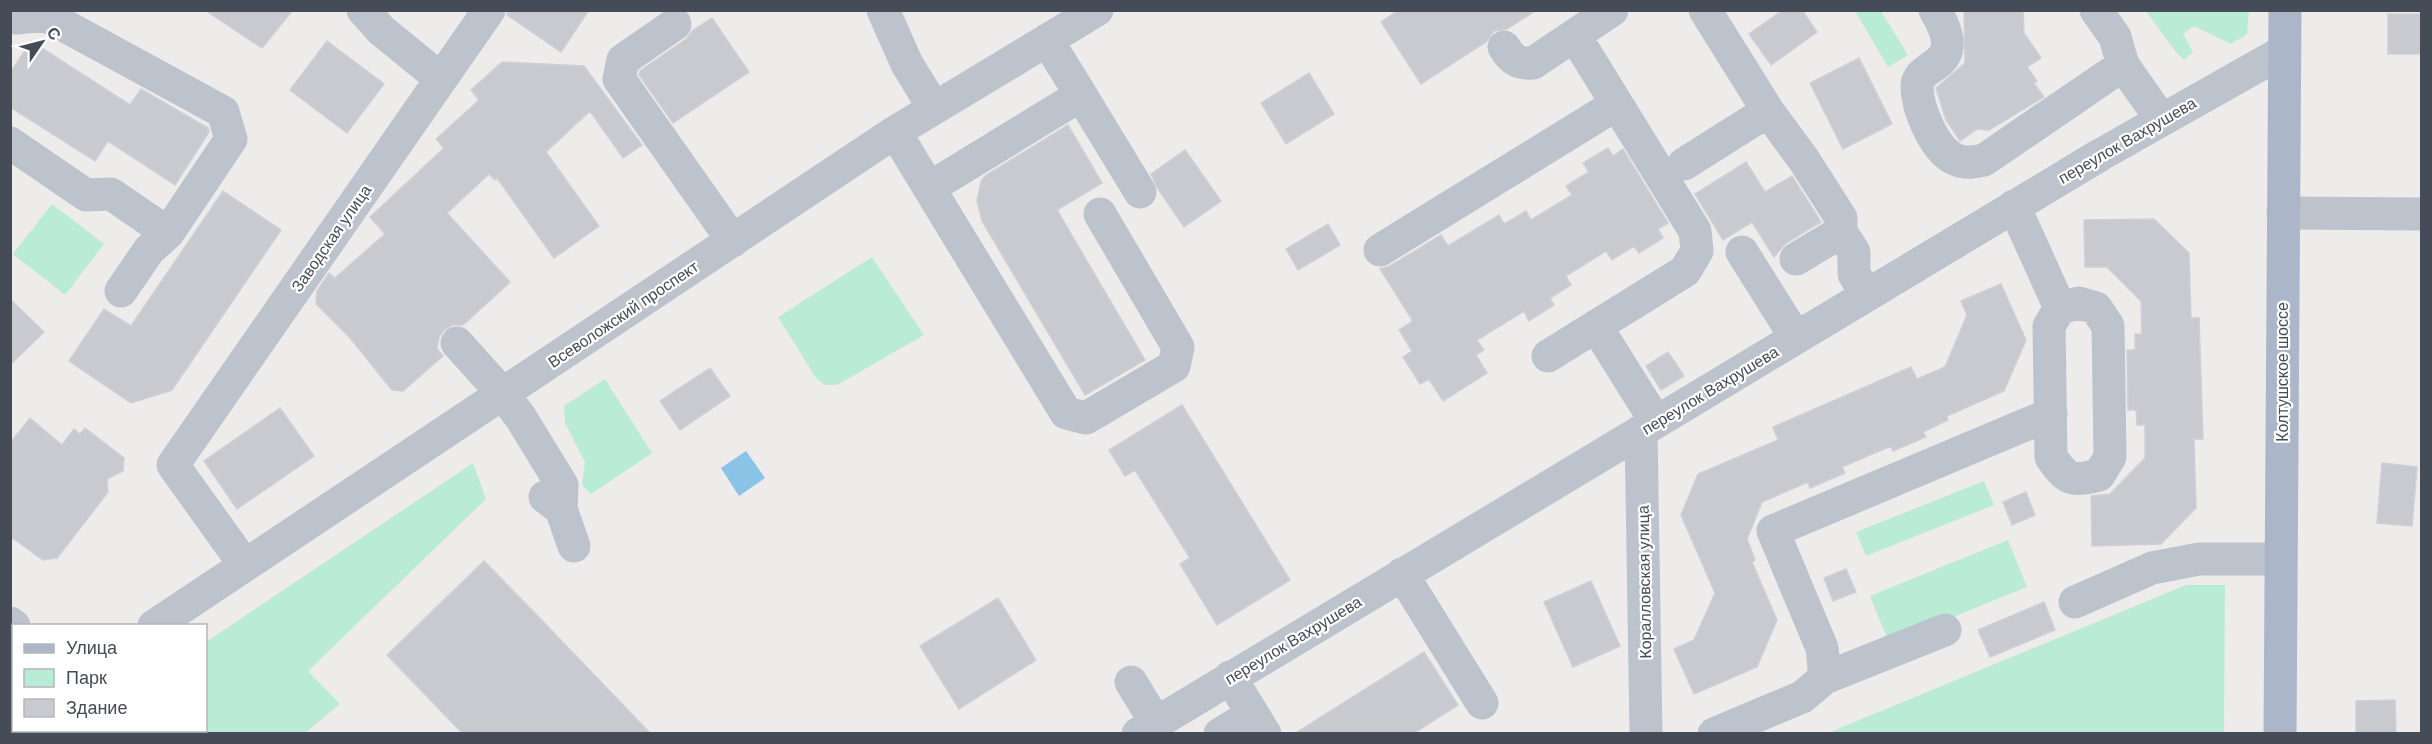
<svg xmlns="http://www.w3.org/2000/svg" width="2432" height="744" viewBox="0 0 2432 744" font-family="Arial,sans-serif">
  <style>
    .green { fill: #baebd5 }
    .water { fill: #89c3e6 }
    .building { fill: #c9c9d0; stroke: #cfd0d7; stroke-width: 1.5 }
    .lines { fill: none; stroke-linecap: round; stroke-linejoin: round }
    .minor { stroke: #bdc3cd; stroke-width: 33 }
    .major { stroke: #acb6c9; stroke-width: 33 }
    .labels { text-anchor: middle; stroke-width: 4.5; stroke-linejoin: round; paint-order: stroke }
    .street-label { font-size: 16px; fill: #454b57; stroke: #fff }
  </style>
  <rect width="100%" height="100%" fill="#eeebeb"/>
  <path class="green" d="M 1855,11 L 1881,11 L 1908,55 L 1888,67 Z
    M 2146,11 L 2249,11 L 2247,34 L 2231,44 L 2194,26 L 2183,34 L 2193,52 L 2184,60 L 2175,51 Z
    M 52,204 L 104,244 L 65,295 L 13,254 Z
    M 872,257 L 924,335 L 837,385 L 825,385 L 816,378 L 778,317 Z
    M 605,379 L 652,453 L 591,494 L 582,485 L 585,462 L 565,423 L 564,406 Z
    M 473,463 L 486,499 L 308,671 L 340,704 L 305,733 L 159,734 L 156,731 L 206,730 L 206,642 Z
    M 1984,481 L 1994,505 L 1866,556 L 1856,532 Z
    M 2008,540 L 2027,587 L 1889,643 L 1870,596 Z
    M 2186,585 L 2225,585 L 2224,733 L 1828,733 Z"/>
  <path class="water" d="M 746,451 L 765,478 L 739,496 L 721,468 Z"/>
  <path class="building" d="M 205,10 L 293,10 L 262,48 Z
    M 508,10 L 589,10 L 561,52 L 507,15 Z
    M 1399,10 L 1537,10 L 1507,29 L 1494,31 L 1486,42 L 1421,84 L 1381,22 Z
    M 1783,10 L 1802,10 L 1817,32 L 1771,65 L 1749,34 Z
    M 1964,10 L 2023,10 L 2024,33 L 2041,58 L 2027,67 L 2037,81 L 2034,83 L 2044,97 L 1989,130 L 1977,129 L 1960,141 L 1946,120 L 1936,88 L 1965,63 Z
    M 2388,14 L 2421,14 L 2421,54 L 2388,54 Z
    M 712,18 L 749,72 L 673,123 L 639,75 L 640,71 L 686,39 L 692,31 Z
    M 31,41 L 130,105 L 141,89 L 208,128 L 209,132 L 175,185 L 108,141 L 95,161 L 10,107 L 10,73 Z
    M 327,41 L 384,84 L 347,133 L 290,90 Z
    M 1859,58 L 1892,124 L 1843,149 L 1810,83 Z
    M 502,62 L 584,66 L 642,145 L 623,158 L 590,111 L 546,152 L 599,226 L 554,258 L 497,178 L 495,180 L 489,174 L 447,213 L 510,282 L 463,325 L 453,325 L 444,330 L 439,337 L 437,349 L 443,356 L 403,391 L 392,390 L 350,338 L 316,304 L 317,291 L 329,273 L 335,278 L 385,234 L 370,217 L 444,148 L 436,139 L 479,100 L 471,90 Z
    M 1309,73 L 1334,114 L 1286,144 L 1261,103 Z
    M 1068,125 L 1102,183 L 1057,210 L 1145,360 L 1085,395 L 982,221 L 977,201 L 981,181 L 985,176 Z
    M 1608,148 L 1613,156 L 1623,149 L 1668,223 L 1658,229 L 1663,238 L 1639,253 L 1634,246 L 1612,260 L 1606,251 L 1566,276 L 1571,285 L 1550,298 L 1554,305 L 1529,321 L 1524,311 L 1477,340 L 1484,350 L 1476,355 L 1487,373 L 1443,401 L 1429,379 L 1420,384 L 1403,357 L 1412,351 L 1399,330 L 1413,321 L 1380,269 L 1390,266 L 1441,235 L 1448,246 L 1499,215 L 1504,224 L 1526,211 L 1531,220 L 1572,195 L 1566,186 L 1589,172 L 1583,163 Z
    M 1185,150 L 1221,201 L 1184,227 L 1158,189 L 1151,174 Z
    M 1746,162 L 1765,192 L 1792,176 L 1821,222 L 1786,243 L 1774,257 L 1752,222 L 1723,240 L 1695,194 Z
    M 223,191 L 281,230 L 172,390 L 131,403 L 69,361 L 104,309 L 131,326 Z
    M 2154,219 L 2189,253 L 2191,318 L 2199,318 L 2203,439 L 2194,439 L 2196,508 L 2161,544 L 2092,546 L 2091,496 L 2110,494 L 2145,458 L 2145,425 L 2137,425 L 2136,410 L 2128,410 L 2127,350 L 2135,350 L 2135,334 L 2142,334 L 2141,301 L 2107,267 L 2085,267 L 2084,220 Z
    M 1328,224 L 1340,245 L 1298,270 L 1286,249 Z
    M 2001,284 L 2026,340 L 2004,391 L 1947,416 L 1948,420 L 1923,432 L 1926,437 L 1893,451 L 1891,446 L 1842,467 L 1845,473 L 1810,488 L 1808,482 L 1762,502 L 1747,539 L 1755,560 L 1752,562 L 1777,620 L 1757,667 L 1694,694 L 1674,649 L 1694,640 L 1715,593 L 1681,515 L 1698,474 L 1778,440 L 1773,427 L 1911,367 L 1917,379 L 1945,367 L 1967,315 L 1961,301 Z
    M 10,299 L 44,332 L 10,365 Z
    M 1668,352 L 1684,376 L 1661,390 L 1646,366 Z
    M 710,368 L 730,396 L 680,430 L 660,401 Z
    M 1182,405 L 1290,580 L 1217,625 L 1180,564 L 1190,558 L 1135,470 L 1125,476 L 1109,450 Z
    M 280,408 L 314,456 L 237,509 L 204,461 Z
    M 30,418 L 62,445 L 74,429 L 80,434 L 85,428 L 124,458 L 123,471 L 107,479 L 108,492 L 57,558 L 43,560 L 10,536 L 10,443 Z
    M 2382,463 L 2417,467 L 2412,526 L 2377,523 Z
    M 2026,492 L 2035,515 L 2012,525 L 2003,502 Z
    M 484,561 L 530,608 L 651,734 L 463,734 L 387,655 Z
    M 1846,569 L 1856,592 L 1833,601 L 1824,578 Z
    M 1591,581 L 1620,646 L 1573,667 L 1544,602 Z
    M 998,598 L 1036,660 L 959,709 L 920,646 Z
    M 2044,602 L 2055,630 L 1990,657 L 1978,630 Z
    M 1424,652 L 1458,705 L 1413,734 L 1294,734 Z
    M 2395,700 L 2396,734 L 2356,734 L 2356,701 Z"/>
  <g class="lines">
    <path class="minor" d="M 363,10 L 381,30 L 441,79
      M 883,10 L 907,64 L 934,108
      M 1705,10 L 1768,111 L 1804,160 L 1841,218 L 1841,232 L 1854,252 L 1854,274 L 1867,295
      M 1935,10 C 1971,70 1917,61 1917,86 C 1917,108 1935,153 1957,160 C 1966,164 1974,162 1984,160 L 2123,65
      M 2096,10 L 2115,37 L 2123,65 L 2161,119
      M 10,12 L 16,18 L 45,15 L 223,112 L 231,139 L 168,233 L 149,250 L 121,291
      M 675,24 L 623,60 L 619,79 L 733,241
      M 1504,47 C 1512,60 1518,64 1533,63 L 1612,10
      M 1081,95 L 1140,192
      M 895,132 L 1066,413 L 1086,418 L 1174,366 L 1178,347 L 1100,214
      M 10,143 L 86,195 L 111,194 L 168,233
      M 1684,164 L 1768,111
      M 929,188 L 1081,95 L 1047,40
      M 2014,206 L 2060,308
      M 2283,213 L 2422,214
      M 1380,250 L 1617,104
      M 1742,252 L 1796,338
      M 1796,259 L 1841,232
      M 2079,303 L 2096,308 L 2108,326 L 2110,457 L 2099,475 C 2071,482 2067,480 2051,457 L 2049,326 L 2060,308 Z
      M 1596,326 L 1656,422
      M 457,343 L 503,394 L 521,418 L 562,485 L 561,509
      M 1548,356 L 1685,271 L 1697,251 L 1695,231 L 1575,36
      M 1641,431 L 1646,734
      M 545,497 L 561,509 L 574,546
      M 244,564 L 173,465 L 489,10
      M 1402,574 L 1482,703
      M 2075,602 L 2152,568 L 2199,559 L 2281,559
      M 10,623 L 14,626
      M 154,626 L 895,132 L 1097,10
      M 1230,677 L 1265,734
      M 1825,678 L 1945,630
      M 1131,682 L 1156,723
      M 10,726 L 14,723
      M 97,730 L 100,734
      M 1138,734 L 2100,155 L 2284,51
      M 1220,734 L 1253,714
      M 1714,734 L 1802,697 L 1825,678 L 1822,648 L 1773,531 L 2051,414"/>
    <path class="major" d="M 2280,734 L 2285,10"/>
  </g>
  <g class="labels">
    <g class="street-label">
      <text transform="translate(2127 140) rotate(-30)" y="6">переулок Вахрушева</text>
      <text transform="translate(331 238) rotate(-55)" y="6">Заводская улица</text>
      <text transform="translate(623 314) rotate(-34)" y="6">Всеволожский проспект</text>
      <text transform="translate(2282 372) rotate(-90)" y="6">Колтушское шоссе</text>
      <text transform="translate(1710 390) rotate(-31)" y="6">переулок Вахрушева</text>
      <text transform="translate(1644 582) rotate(-91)" y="6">Коралловская улица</text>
      <text transform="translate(1293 640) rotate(-31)" y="6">переулок Вахрушева</text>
    </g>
  </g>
  <rect width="2432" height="744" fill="none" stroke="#454b57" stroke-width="24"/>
  <rect x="12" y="624" width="195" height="108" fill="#ffffff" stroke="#b5b7bc" stroke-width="1.5"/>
  <rect x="24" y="644" width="30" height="9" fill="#acb6c9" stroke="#b5b7bc" stroke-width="1.5"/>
  <text x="66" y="654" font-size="18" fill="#454b57">Улица</text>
  <rect x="24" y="669" width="30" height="18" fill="#baebd5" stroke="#b5b7bc" stroke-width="1.5"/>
  <text x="66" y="684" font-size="18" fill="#454b57">Парк</text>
  <rect x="24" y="699" width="30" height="18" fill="#c9c9d0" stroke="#b5b7bc" stroke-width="1.5"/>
  <text x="66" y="714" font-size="18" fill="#454b57">Здание</text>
  <g transform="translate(42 42) rotate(55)" stroke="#ffffff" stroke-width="4.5" paint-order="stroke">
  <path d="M0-4.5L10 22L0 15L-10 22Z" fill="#454b57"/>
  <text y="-9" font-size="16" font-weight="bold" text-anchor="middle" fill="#454b57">С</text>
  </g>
</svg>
